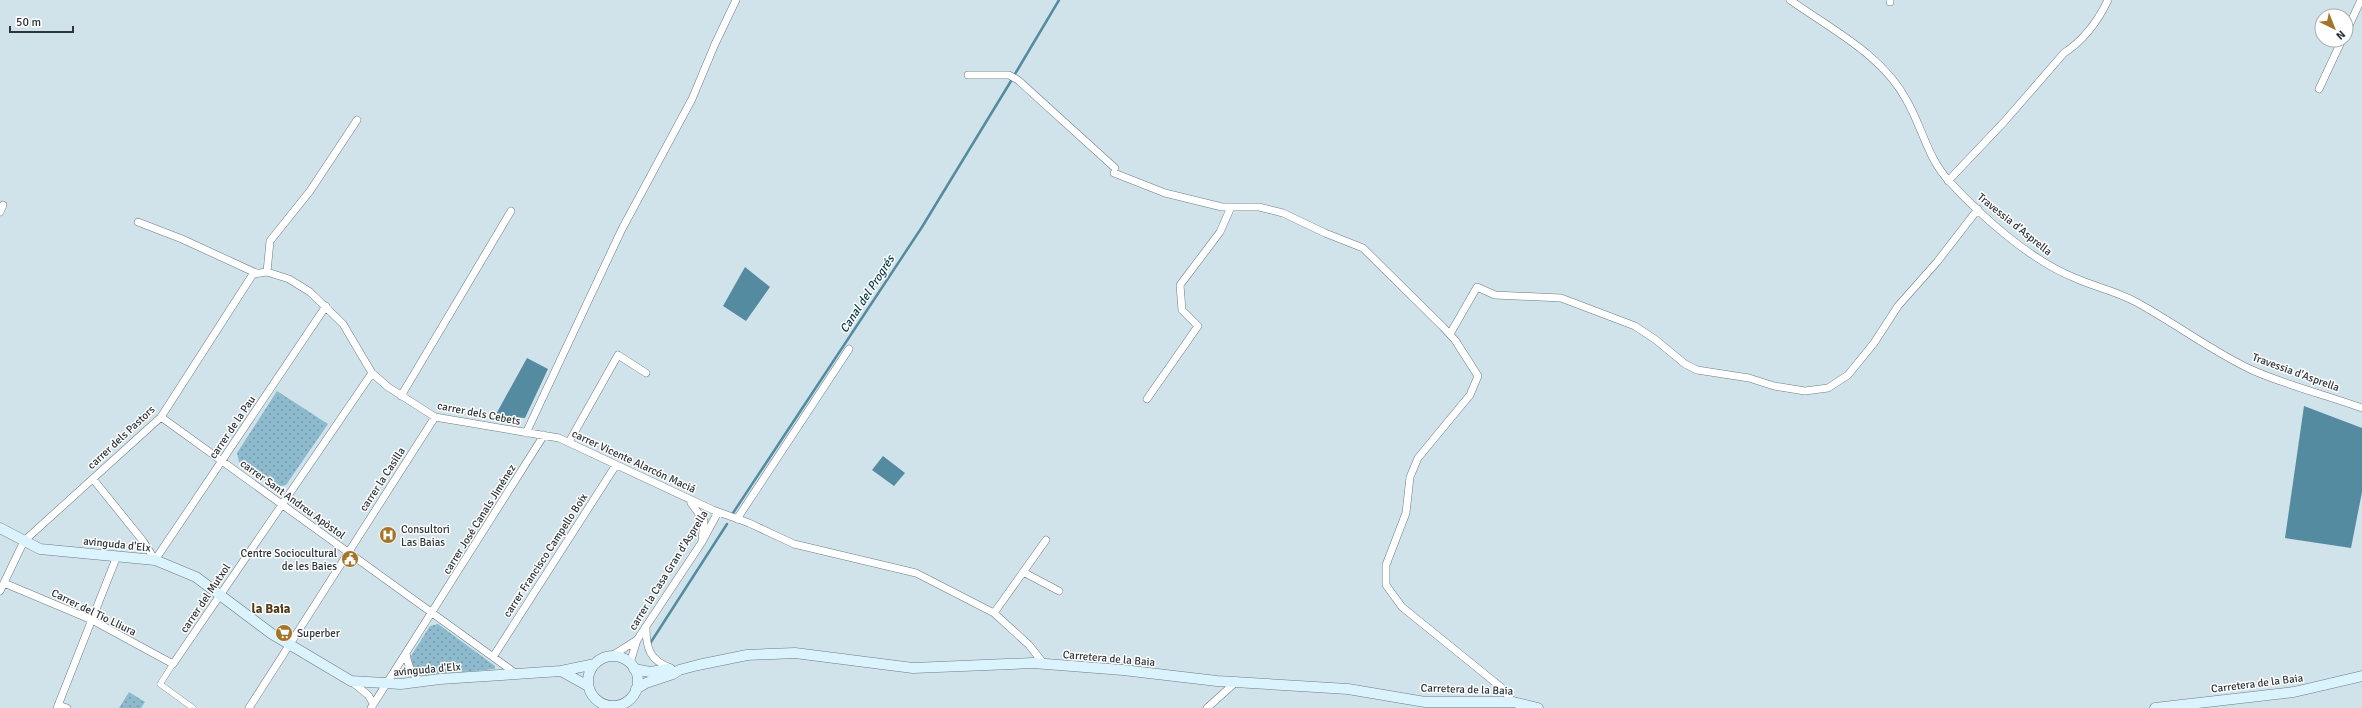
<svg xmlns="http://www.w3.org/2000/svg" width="2362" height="708" viewBox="0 0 2362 708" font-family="Signika,sans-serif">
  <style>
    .grass { fill: url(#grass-dots) }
    .water { fill: #548ba1 }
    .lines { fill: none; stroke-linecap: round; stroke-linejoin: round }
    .stream { stroke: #548ba1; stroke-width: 2.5 }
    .pedestrian-casing { stroke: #6c7c83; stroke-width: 6 }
    .minor-casing { stroke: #6c7c83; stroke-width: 8 }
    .secondary-casing { stroke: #6c7c83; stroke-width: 11 }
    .pedestrian { stroke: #fff; stroke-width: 5.5 }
    .minor { stroke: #fff; stroke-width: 7 }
    .secondary { stroke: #daf3fd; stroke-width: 10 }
    .labels { text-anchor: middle; stroke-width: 3; stroke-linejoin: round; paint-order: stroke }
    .street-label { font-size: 11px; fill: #2e3437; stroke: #fff }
    .poi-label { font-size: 11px; fill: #2e3437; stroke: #fff; text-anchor: start }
    .water-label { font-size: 12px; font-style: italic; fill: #003545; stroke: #fff }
    .quarter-label { font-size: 13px; font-weight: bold; fill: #513a16; stroke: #fff }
  </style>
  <defs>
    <pattern id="grass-dots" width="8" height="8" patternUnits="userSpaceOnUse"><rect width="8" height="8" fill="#8dbacd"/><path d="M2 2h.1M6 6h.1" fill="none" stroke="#7498a7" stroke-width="1.8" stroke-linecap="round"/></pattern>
  </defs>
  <rect width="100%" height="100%" fill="#d1e3ea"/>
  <path class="grass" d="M 277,391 L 328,424 L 286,485 L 276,487 L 239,462 L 237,453 Z
    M 438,624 L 495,666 L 495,669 L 418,676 L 409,659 L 430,626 Z
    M 129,692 L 145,702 L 141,708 L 119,708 Z"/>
  <path class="water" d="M 745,267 L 770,287 L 746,321 L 723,306 Z
    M 527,358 L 548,369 L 525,418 L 495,416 Z
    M 2304,406 L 2362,428 L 2362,492 L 2351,548 L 2285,538 Z
    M 883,456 L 905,473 L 894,486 L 872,470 Z"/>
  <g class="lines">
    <path class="stream" d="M 1015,74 L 1059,0
      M 733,513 L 922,227 L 1011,81
      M 651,642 L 727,524"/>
    <g class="pedestrian-casing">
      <path id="pedestrian" d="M 173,664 L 160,684 L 193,708"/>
    </g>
    <g class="minor-casing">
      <path id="minor" d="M 1790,0 C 1831,29 1883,55 1907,101 C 1922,127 1928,159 1949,181 C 1982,217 2030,260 2075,278 C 2095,287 2116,291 2136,302 C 2175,323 2211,351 2252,370 C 2286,385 2326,395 2362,408
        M 1890,2 L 1890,0
        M 2346,32 L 2361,0
        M 968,75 L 1009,75 L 1018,80 L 1115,168
        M 2319,89 L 2342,40
        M 1114,173 L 1165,193 L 1222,207 L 1259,207 L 1283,213 L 1325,233 L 1363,248 L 1443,327 L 1455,340 L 1478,376 L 1470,395 L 1418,458 L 1410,477 L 1406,513 L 1386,565 L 1386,585 L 1402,607 L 1502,688 L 1513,702
        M 1948,181 L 2004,122 L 2064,53 C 2084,40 2098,21 2108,0
        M 0,212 L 3,205
        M 138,222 L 182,239 L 256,273
        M 267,272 L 270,241 L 310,191 L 357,120
        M 1450,334 L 1477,287 L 1495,295 L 1561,298 L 1635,326 L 1656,340 L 1685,364 L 1697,370 L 1749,378 L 1774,386 L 1805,391 L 1828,388 L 1848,375 L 1874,343 L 1898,306 L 1937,262 L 1978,209
        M 401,396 L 511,211
        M 1147,399 L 1198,326 L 1182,310 L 1180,285 L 1220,232 L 1231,207
        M 161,417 L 518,675
        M 526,433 L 622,229 L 692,99 L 715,44 L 736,0
        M 569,442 L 618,355 L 646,373
        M 93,479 L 143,541 L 155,560 L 326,306
        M 691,503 L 704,521 L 702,540
        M 737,519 L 849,349
        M 1023,572 L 1059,591
        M 4,583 L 92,620 L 173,664 L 372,373
        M 0,591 L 24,541 L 161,417 L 253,274 L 267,272 L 289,279 L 310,292 L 343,324 L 372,373 L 388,387 L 435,417 L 559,438 L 713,510 L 749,523 L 794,544 L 916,573 L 994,613 L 1029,645 L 1044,664
        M 994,613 L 1046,540
        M 646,628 C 646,648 650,661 671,668
        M 406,653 C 408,666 411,673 421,682
        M 493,657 L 616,465
        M 610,657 L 637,640
        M 630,663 L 637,640 L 702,542 L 718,512
        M 351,681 L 368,695 L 373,703
        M 58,705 L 67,708
        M 57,708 L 117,556
        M 249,708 L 435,417
        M 371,708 L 544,435
        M 1207,708 L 1237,681"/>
    </g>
    <g class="secondary-casing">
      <path id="secondary" d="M 0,528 L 40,549 L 155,560 L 196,577 L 272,634 L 351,681 L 401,684 L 440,679 L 561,671 L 595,664
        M588 681a25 25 0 1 1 50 0a25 25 0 1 1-50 0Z
        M 634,669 L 650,672 L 669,669
        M 561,671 L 588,686
        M 636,689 L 646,683 L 673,674 L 679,670 L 698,665 L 747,655 L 795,653 L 913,668 L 1033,663 L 1123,670 L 1217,681 L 1348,689 L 1425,702 L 1513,702 L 1538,708
        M 2155,708 L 2294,692 L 2362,676"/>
    </g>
    <use href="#pedestrian" class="pedestrian"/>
    <use href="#minor" class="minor"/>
    <use href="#secondary" class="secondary"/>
  </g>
  <defs>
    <g id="hospital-disc" transform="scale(0.9)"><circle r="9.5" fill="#a47529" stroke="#fff"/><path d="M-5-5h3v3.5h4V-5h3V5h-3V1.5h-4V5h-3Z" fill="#fff"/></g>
    <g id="civic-disc" transform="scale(0.9)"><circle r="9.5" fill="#a47529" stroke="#fff"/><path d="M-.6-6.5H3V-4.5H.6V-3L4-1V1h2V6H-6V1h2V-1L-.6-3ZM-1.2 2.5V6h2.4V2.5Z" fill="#fff"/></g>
    <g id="supermarket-disc" transform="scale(0.9)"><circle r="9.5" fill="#a47529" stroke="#fff"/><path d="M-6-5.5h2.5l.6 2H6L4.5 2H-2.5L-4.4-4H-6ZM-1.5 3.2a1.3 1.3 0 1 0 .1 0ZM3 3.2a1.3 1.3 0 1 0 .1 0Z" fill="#fff"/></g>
  </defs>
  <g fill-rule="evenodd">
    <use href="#hospital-disc" x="388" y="535"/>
    <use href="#civic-disc" x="350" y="559"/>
    <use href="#supermarket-disc" x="284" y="633"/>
  </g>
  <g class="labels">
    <g class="street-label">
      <text transform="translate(2015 224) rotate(39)" y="4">Travessia d'Asprella</text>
      <text transform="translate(2296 372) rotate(20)" y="4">Travessia d'Asprella</text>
      <text transform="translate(479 413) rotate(11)" y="4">carrer dels Cebets</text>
      <text transform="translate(232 427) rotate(-56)" y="4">carrer de la Pau</text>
      <text transform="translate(121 437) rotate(-43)" y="4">carrer dels Pastors</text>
      <text transform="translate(634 461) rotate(25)" y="4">carrer Vicente Alarcón Maciá</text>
      <text transform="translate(382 479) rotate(-57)" y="4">carrer la Casilla</text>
      <text transform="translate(293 499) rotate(36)" y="4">carrer Sant Andreu Apòstol</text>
      <text transform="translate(479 519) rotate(-58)" y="4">carrer José Canals Jiménez</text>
      <text transform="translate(117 544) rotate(6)" y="4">avinguda d'Elx</text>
      <text transform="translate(545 555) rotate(-57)" y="4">carrer Francisco Campello Boix</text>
      <text transform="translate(668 570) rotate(-58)" y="4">carrer la Casa Gran d'Asprella</text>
      <text transform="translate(205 598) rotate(-56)" y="4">carrer del Mutxol</text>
      <text transform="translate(94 612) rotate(26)" y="4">Carrer del Tio Lliura</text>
      <text transform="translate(1109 658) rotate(5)" y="4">Carretera de la Baia</text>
      <text transform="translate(427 669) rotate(-5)" y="4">avinguda d'Elx</text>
      <text transform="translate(2257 683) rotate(-7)" y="4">Carretera de la Baia</text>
      <text transform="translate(1467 689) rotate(2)" y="4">Carretera de la Baia</text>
    </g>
    <g class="poi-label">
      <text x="401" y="533">Consultori<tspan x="401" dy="13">Las Baias</tspan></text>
      <text x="337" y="557" text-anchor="end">Centre Sociocultural<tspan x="337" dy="13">de les Baies</tspan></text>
      <text x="297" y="637">Superber</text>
    </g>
    <g class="water-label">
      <text transform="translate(867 294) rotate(-57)" y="4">Canal del Progrés</text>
    </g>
    <g class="quarter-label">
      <text x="271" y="613">la Baia</text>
    </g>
  </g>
  <g transform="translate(2334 28) rotate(137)"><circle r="19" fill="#ffffff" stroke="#abaeaf"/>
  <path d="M0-3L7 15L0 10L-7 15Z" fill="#a47529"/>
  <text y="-6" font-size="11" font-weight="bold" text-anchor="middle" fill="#2e3437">N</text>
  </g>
  <path d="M10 26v6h63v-6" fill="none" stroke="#2e3437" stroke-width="2"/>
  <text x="16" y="26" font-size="12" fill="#2e3437" stroke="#ffffff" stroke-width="3" paint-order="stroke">50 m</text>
</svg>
